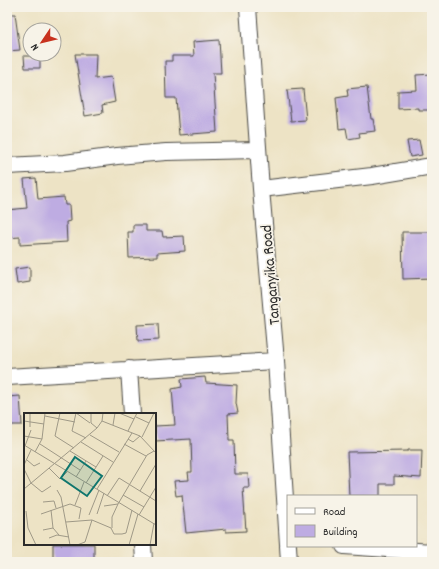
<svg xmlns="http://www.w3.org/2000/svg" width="439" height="569" viewBox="0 0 439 569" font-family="Dekko,sans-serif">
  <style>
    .building { fill: #beace2 }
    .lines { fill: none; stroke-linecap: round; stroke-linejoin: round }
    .minor-casing { stroke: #484742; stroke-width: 18 }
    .minor { stroke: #fff; stroke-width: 16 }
    .labels { text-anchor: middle; stroke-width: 3.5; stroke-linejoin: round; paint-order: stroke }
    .street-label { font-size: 16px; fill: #2b2b2b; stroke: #f7f3e8 }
    .inset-road { fill: none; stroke: #9f9987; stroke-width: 1 }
    .view { fill: #0f766e; fill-opacity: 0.15; stroke: #0f766e; stroke-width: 2 }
    .inset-edge { fill: none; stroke: #2b2b2b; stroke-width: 2 }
  </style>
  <rect width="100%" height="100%" fill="#f7f3e8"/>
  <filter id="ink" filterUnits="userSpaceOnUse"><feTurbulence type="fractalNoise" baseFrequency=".025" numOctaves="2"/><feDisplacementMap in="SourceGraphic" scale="8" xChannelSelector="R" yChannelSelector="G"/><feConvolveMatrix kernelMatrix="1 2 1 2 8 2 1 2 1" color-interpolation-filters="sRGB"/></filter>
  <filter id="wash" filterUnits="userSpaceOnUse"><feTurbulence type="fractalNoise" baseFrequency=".012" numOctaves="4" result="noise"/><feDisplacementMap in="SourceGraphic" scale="16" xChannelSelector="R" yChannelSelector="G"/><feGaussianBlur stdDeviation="0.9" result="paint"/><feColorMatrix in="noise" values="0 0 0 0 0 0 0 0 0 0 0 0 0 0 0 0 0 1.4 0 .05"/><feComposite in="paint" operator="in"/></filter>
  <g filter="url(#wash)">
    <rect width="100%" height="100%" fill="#ede3c5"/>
    <g id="blocks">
      <path class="building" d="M 7,14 L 15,14 L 20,50 L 7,51 Z
        M 219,40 L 221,73 L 213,73 L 217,132 L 179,135 L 176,98 L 166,98 L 165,61 L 172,61 L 172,56 L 194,56 L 193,42 Z
        M 75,54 L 96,54 L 95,79 L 111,77 L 115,102 L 102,105 L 103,113 L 85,116 Z
        M 24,56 L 40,56 L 40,68 L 25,68 Z
        M 432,74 L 432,110 L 418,110 L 418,108 L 398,109 L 398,91 L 417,90 L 416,75 Z
        M 367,87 L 371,119 L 373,119 L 375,131 L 359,133 L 360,137 L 348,139 L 346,128 L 339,129 L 336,98 L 348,96 L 347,89 Z
        M 303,89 L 306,120 L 291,121 L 287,90 Z
        M 419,140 L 422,155 L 410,157 L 407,141 Z
        M 36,178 L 38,199 L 64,197 L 65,205 L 69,205 L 70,221 L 66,222 L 67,242 L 20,245 L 20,237 L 7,238 L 7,210 L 27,208 L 24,179 Z
        M 133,225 L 146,225 L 146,231 L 162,231 L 163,237 L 184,236 L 185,251 L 157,253 L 157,257 L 129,258 L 128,232 L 133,232 Z
        M 402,232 L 432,232 L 432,278 L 403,279 Z
        M 30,267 L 30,282 L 17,284 L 15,269 Z
        M 158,324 L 159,340 L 138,341 L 137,325 Z
        M 205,377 L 206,383 L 237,385 L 236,403 L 238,413 L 228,414 L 229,440 L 234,440 L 235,474 L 248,474 L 249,488 L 243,488 L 246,531 L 226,532 L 226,529 L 186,533 L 182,495 L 176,496 L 174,481 L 189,480 L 188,472 L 192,472 L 191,439 L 155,441 L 155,426 L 175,425 L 172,389 L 182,387 L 181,379 Z
        M 20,396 L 22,425 L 7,425 L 7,397 Z
        M 408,450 L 422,450 L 421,478 L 394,476 L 394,484 L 380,484 L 380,496 L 349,496 L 347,452 L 408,451 Z
        M 53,544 L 94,544 L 94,562 L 53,562 Z"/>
    </g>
  </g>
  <g filter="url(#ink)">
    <use href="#blocks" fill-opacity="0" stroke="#484742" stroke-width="1"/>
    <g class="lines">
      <g class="minor-casing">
        <path id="minor" d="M 248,7 L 261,189 L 276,361 L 288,544
          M 7,166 L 65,163 L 117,156 L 166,152 L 258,150
          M 261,189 L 372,176 L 432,166
          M 129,369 L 132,414
          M 7,377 L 276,361
          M 143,544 L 144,562
          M 288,546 L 289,562
          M 344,546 L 432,552"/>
      </g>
      <use href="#minor" class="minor"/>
    </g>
  </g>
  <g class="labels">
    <g class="street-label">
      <text transform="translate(269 275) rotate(-95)" y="6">Tanganyika Road</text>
    </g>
  </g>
  <g transform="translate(24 413)">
    <rect width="132" height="132" fill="#ede3c5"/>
    <path class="inset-road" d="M 6,0 L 6,14M 36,0 L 31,23 L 50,35M 52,0 L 48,18 L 62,25M 52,0 L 66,10M 67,0 L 67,10 L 73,15M 95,0 L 110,6M 21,3 L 51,9M 112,4 L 125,10M 0,8 L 20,11M 78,8 L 116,23 L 132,40M 89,12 L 91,0M 104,18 L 113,0M 66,22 L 95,39M 0,23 L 18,26M 118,24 L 130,0M 104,26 L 109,29 L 116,23M 57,29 L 89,49M 16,31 L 56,57M 100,31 L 122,43M 0,32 L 132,112M 1,33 L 7,17M 46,38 L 72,54M 11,39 L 18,26 L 21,0M 3,47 L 10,53 L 16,50M 0,52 L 7,37M 25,55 L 36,66 L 43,59M 0,56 L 7,70 L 18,79 L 27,73M 52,64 L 62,48M 62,70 L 79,43M 0,76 L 73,15 L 78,8 L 79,0M 73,76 L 108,20M 33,77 L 37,84 L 46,132M 116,78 L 132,51M 99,82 L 120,94M 83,83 L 95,65 L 132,88M 19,89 L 30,88 L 32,95M 51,92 L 60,69M 80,93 L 94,91M 27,97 L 29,115M 2,98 L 4,115 L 12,132M 17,101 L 46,91 L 57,95 L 55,106M 73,101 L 80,80M 65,102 L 75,77M 115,102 L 132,74M 42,109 L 68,107 L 87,115 L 90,121 L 98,121 L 102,120 L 108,97M 88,115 L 88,104 L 94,91 L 123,42 L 130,38M 19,117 L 29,115 L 35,122M 25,125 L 33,122 L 45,124M 53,132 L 61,129 L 68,107M 105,132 L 114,101M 126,132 L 130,110"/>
    <path class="view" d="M 51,44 L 78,63 L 63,83 L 37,65 Z"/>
    <rect width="132" height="132" class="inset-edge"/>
  </g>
  <rect width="439" height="569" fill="none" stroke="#f7f3e8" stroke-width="24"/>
  <rect x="287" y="495" width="130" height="52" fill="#f7f3e8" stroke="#a5a39c"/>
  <rect x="295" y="508" width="20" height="6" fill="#ffffff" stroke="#a5a39c"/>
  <text x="323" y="515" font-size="12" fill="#2b2b2b">Road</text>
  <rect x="295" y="525" width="20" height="12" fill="#beace2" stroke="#a5a39c"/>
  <text x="323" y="535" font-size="12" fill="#2b2b2b">Building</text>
  <g transform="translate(42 42) rotate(235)"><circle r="19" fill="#f7f3e8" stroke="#a5a39c"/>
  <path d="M0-3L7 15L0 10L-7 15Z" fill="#c8321e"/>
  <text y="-6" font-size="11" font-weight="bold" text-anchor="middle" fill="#2b2b2b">N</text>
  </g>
</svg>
